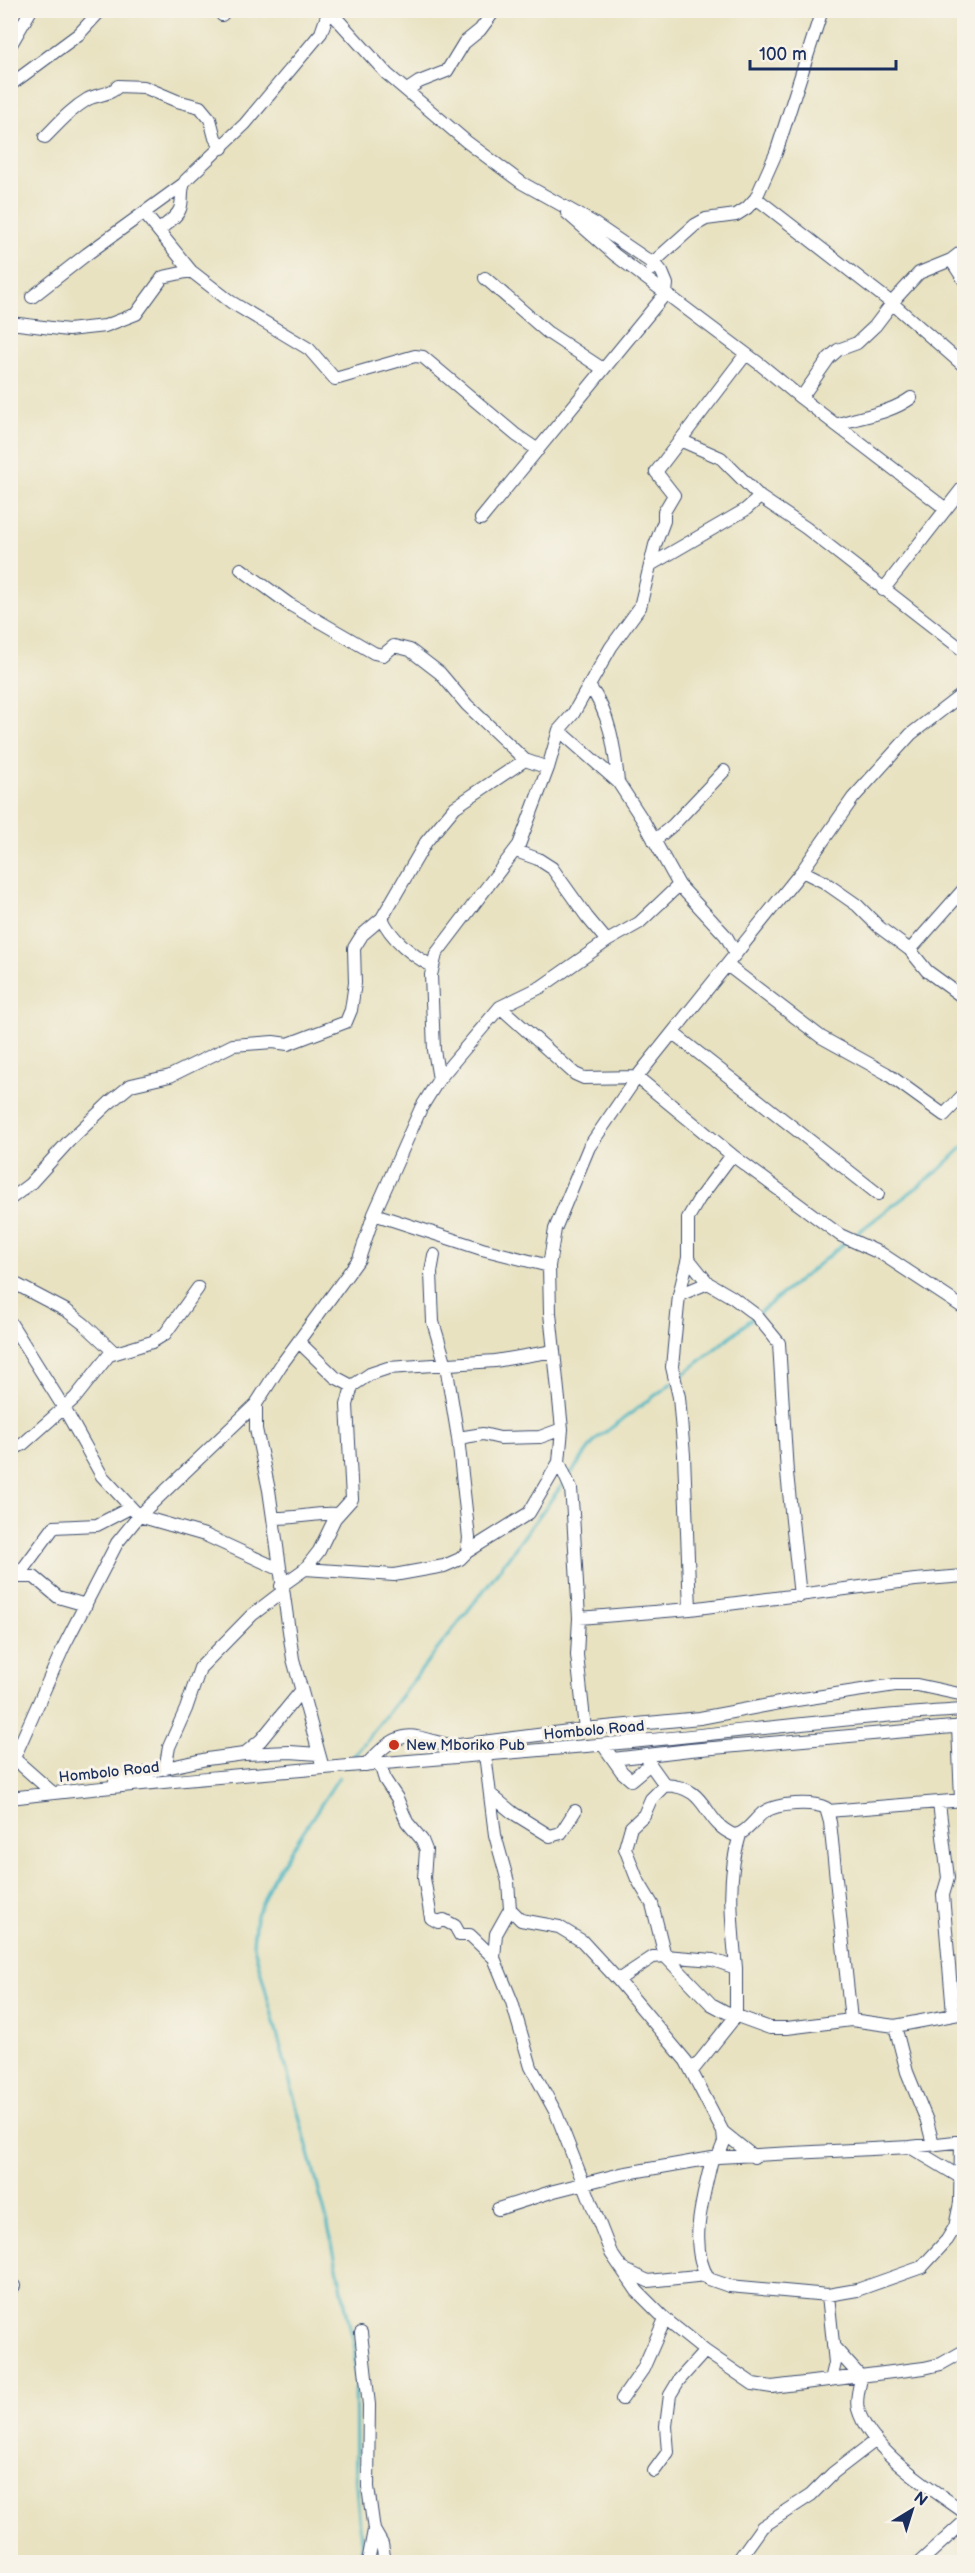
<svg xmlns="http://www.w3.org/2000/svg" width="975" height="2573" viewBox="0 0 975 2573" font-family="'Balsamiq Sans',sans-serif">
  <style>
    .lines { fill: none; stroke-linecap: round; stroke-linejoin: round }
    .stream { stroke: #47b5c3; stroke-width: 3 }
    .minor-casing { stroke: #3a4a6d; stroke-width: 14 }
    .minor { stroke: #fff; stroke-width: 12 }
    .poi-dot { fill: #c8321e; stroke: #f7f3e8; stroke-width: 2 }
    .labels { text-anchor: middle; stroke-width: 6; stroke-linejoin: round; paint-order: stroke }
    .street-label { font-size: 15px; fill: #1b2f5e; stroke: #f7f3e8 }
    .poi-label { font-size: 15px; fill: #1b2f5e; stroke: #f7f3e8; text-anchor: start }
  </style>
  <rect width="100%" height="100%" fill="#f7f3e8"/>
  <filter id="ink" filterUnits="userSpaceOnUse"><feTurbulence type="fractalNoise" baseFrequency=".0167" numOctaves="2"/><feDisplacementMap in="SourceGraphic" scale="12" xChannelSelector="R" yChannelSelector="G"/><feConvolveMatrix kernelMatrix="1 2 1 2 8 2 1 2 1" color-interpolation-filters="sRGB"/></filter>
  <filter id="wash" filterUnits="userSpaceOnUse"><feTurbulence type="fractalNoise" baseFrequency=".008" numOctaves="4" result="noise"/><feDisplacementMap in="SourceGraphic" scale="24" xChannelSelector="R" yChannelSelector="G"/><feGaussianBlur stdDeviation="1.35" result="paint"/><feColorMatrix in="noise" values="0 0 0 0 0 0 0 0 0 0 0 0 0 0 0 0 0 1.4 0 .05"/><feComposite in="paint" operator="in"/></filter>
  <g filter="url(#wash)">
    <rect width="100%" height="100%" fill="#e8e2c1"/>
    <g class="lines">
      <path class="stream" d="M 852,1237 L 937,1172 L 964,1146
        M 759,1313 L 847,1241
        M 678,1379 L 754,1317
        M 569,1476 L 596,1439 L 672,1383
        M 354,1756 L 484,1590 L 565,1481
        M 339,1777 L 272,1879 L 256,1917 L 253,1943 L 327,2221 L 355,2349 L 356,2484 L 362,2550 L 356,2562"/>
    </g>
  </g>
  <g filter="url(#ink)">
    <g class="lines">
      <g class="minor-casing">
        <path id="minor" d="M 329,10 L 387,74 L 467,142 L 522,183 L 592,222 L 658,267 L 662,272 L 667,284 L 666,293 L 481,519
          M 222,15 L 226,10
          M 10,46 L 31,10
          M 10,85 L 79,34 L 101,10
          M 407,90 L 419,82 L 447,71 L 464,43 L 480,30 L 495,10
          M 45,137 C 59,123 71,109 88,99 C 98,94 111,95 118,86 L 144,87 L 177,101 L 200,107 L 210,119 L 215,138 L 222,148
          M 756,198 L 893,304 L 964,366
          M 144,213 L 191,271 L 231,302 L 309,349 L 335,379 L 415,356 L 423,357 L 516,435 L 538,450
          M 567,213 L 615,255 L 761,365 L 801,398 L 946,509
          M 159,230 C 166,224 177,217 180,209 C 184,198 179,189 186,180 L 245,124 L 321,33 L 329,10
          M 951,260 L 964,280
          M 652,269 L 653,263 L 657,259 L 695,225 L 706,219 L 736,215 L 747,208 L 756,198 L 776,153 L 822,10
          M 485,278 L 547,332 L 603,369
          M 32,297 L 87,254 L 182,185
          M 10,323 L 68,330 L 105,326 L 136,314 L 163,277 L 191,271
          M 801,398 L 829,358 L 838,350 L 857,343 L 875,326 L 897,297 L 919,273 L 951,260 L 964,250
          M 836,425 C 861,416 889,414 911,398
          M 680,440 L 721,458 L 760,497 L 806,528 L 964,651
          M 652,564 L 745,510 L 760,497
          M 241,569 L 289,604 L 374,653 L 383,655 L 394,646 L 410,650 L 440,673 L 467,705 L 525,760 L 548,768
          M 883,590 L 964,486
          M 589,686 C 610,712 615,750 618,782
          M 559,730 L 618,782 L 644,822 L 679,885
          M 654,841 L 673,825 L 724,771
          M 516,851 L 538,859 L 552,868 L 587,917 L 607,941
          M 802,871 L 824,882 L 857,905 L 879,927 L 910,950 L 927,971 L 964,998
          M 910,950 L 964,889
          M 727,965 L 821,1037 L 886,1073 L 944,1115 L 964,1094
          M 432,966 C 413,956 390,938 382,918 L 426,842 L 455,807 L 525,760
          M 500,1007 L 575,1074 L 584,1078 L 637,1077 L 732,1155 L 699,1199 L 688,1218 L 688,1258 L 679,1295 L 672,1367 L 679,1397 L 684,1455 L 690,1609
          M 673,1033 L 878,1194
          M 439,1079 L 434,1050 L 431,975 L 436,954 L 519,845 L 548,768 L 559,730 L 573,714 L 611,647 L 640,607 L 655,545 L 664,521 L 664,512 L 674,495 L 656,472 L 746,354
          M 732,1155 L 840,1235 L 882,1254 L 964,1308
          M 10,1199 L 30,1184 L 69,1141 L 109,1103 L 131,1085 L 170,1076 L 233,1045 L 273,1042 L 288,1044 L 346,1022 L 351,1010 L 355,983 L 354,948 L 362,935 L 382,918
          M 374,1214 L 482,1249 L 549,1266
          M 434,1255 L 431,1272 L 433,1322 L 446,1365 L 458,1438 L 483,1434 L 500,1438 L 540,1437 L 562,1429
          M 688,1258 L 708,1283 L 732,1297 L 756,1315 L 779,1343 L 787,1473 L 800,1596
          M 10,1281 L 67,1311 L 84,1324 L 114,1352
          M 679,1295 L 708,1283
          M 10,1322 L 64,1408 L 102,1476 L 139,1516 L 205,1535 L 279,1569
          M 300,1343 L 335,1377 L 352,1386
          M 10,1451 L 23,1444 L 75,1398 L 109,1355 L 152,1342 L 165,1334 L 198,1288
          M 559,1462 L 571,1489 L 573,1514 L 579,1618 L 577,1655 L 585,1729
          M 273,1518 C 295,1519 316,1512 338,1514
          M 467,1552 L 529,1513 L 559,1462 L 562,1429 L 550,1313 L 549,1266 L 555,1229 L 589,1147 L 637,1077 L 802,871 L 853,798 L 911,734 L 964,693
          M 305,1569 L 394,1575 L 444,1566 L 460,1559 L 467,1552 L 469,1538 L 458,1438
          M 12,1577 L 34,1577 L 58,1597 L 86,1605
          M 17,1577 L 54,1527 L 97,1525 L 130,1508
          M 281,1586 L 305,1569 L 319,1551 L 335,1518 L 352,1499 L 347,1405 L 352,1386 L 370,1374 L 388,1368 L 495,1361 L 554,1351
          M 579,1618 L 690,1609 L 915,1580 L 964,1576
          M 958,1726 L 961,1800
          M 603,1745 L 622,1772 L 631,1780 L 650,1764 L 665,1785 C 710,1787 701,1821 734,1835 C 746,1835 755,1818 764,1812 C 778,1803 812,1801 826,1808 L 830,1822 L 851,2020
          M 244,1754 L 290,1752 L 318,1754
          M 485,1754 L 495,1835 L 508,1882 L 510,1909 L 521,1920 L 559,1927 L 582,1941 L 618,1980 L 686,2061 L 723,2132 L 724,2142 L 718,2157
          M 10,1755 L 53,1793
          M 14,1758 L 64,1646 L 117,1543 L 139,1516 L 256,1404
          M 613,1759 L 690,1750 L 964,1726
          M 380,1764 L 385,1780 L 397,1798 L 407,1822 L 422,1840 L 426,1850 L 424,1878 L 431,1918 L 438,1922 L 444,1920 L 455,1926 L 460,1935 L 470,1935 L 494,1958
          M 366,1765 C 378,1752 396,1732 417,1737 C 432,1740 443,1746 459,1745 L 585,1729 L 700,1718 L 790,1701 L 895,1685 L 917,1685 L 964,1695
          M 323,1768 L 293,1659 L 269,1490 L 256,1429 L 256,1404 L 281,1365 L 359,1259 L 374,1214 L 421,1108 L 439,1079 L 500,1007 L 541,987 L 607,941 L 639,923 L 679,885 L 726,936 L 736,954
          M 165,1769 L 169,1747 L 186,1709 L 200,1668 L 252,1615 L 282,1592
          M 115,1781 L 134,1775 L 207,1759 L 244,1754 L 261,1740 L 301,1691
          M 665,1785 L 651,1799 L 644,1815 L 631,1827 L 625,1848 L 637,1879 L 652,1904 L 665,1956 L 713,1960 L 736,1968 L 736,2016 L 692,2071
          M 490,1794 L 513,1813 L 550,1836 L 561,1833 L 575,1811
          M 10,1798 C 202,1776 394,1763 586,1746 C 712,1736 838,1717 964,1710
          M 939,1803 L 948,1878 L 943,1895 L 953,2013
          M 828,1811 L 964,1800
          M 510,1909 L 496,1934 L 494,1958 L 512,2002 L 531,2067 L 556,2113 L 611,2253 L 637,2291 L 665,2319 L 705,2351 L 753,2384 L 772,2387 L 924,2368 L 941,2364 L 964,2351
          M 736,1968 C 732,1924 726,1878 740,1835
          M 618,1980 L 653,1957 L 665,1956 L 711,2004 L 726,2012 L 770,2028 L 787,2028 L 851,2020 L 895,2026 L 964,2013
          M 895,2026 L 907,2072 L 927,2121 L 933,2144
          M 723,2132 L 754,2157
          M 910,2147 L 960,2177
          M 712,2159 C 704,2195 687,2246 709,2279 L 729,2286 L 828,2295 L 857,2290 L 922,2267 L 947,2240 L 955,2227 L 960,2203 L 961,2141
          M 498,2209 L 554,2191 L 621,2174 L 718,2157 L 910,2147 L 964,2141
          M 623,2269 L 648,2281 L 706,2275
          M 10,2289 L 14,2286
          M 828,2295 L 835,2363 L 831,2380
          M 361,2333 L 369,2405 L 368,2487 L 374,2530 L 368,2562
          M 833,2346 L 861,2377 C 860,2387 855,2399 858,2409 C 870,2451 931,2488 964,2512
          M 622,2399 L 643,2369 L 665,2319
          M 654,2471 L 668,2452 L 666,2426 L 670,2395 L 679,2380 L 705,2351
          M 374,2530 L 382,2544 L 385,2562
          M 737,2562 L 762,2527 L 811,2495 L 833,2473 L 876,2440
          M 920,2562 L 964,2522"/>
      </g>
      <use href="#minor" class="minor"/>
    </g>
  </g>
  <circle class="poi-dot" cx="394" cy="1745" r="6"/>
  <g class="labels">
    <g class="street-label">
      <text transform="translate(594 1730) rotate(-5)" y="5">Hombolo Road</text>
      <text transform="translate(109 1772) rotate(-6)" y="5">Hombolo Road</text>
    </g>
    <g class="poi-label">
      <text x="406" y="1750">New Mboriko Pub</text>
    </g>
  </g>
  <rect width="975" height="2573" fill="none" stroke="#f7f3e8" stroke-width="36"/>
  <g transform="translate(912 2510) rotate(38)" stroke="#f7f3e8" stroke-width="4.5" paint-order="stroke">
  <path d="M0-4.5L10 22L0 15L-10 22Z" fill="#1b2f5e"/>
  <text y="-9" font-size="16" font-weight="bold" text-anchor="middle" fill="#1b2f5e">N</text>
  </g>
  <path d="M750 60v9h146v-9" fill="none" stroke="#1b2f5e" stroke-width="3"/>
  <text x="759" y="60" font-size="18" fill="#1b2f5e" stroke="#f7f3e8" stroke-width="4.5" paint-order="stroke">100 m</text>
</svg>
